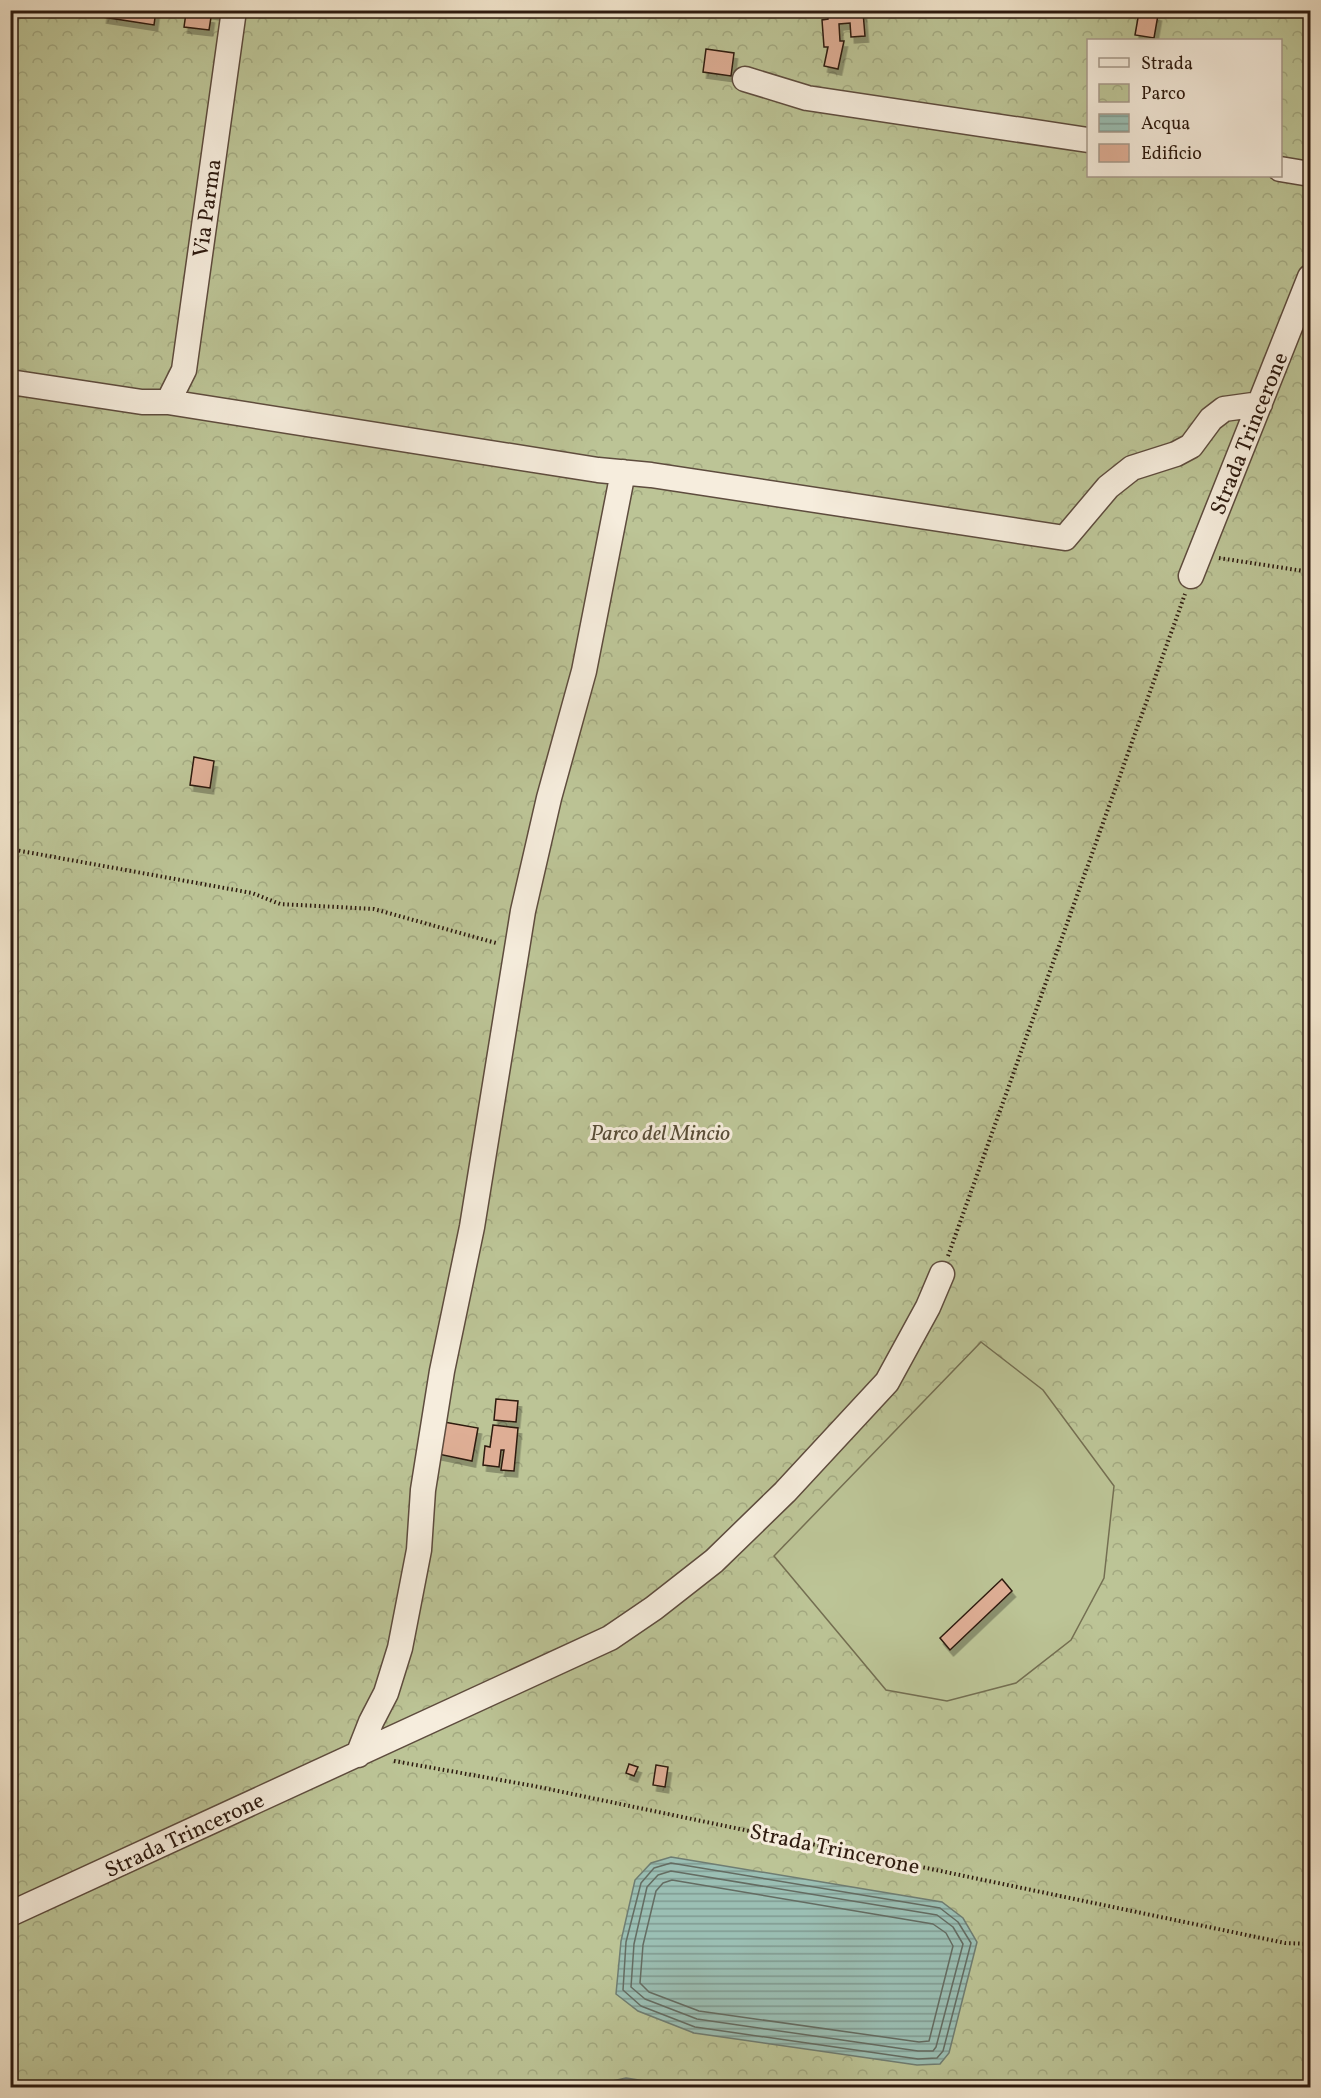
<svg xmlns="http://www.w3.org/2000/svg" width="1321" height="2098" viewBox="0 0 1321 2098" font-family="Vollkorn,serif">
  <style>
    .park { fill: url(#park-crowns); stroke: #746f52; stroke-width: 1.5; fill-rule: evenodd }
    .garden { fill: #bcc496; stroke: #746f52; stroke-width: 1.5 }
    .water { fill: url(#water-rules); stroke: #6f7d72; stroke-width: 1.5 }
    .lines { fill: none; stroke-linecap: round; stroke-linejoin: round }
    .shore { stroke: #646c62; stroke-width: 1.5 }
    .building { fill: #deae95; stroke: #2d1a0f; stroke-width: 1.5; filter: url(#shadow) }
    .minor-casing { stroke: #5e4c3e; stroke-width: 27 }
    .path { stroke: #2d1a0f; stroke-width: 4; stroke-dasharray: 1.5 3; stroke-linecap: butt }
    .minor { stroke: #f6eddd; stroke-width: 24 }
    .labels { text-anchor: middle; stroke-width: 6; stroke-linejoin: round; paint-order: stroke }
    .street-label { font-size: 22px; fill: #2d1a0f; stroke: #f6eddd }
    .park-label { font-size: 22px; font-style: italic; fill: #584d38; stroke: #f6eddd }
  </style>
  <defs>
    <pattern id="park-crowns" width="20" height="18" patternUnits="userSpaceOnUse" patternTransform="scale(1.5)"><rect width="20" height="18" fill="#bcc496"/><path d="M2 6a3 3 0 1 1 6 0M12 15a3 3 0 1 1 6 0" fill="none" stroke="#a2a880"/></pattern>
    <pattern id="water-rules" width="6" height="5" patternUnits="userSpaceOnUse" patternTransform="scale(1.5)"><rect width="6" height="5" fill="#9bbfb4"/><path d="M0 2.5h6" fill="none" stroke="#7f9a91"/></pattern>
    <filter id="shadow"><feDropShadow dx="3.5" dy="6" stdDeviation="0" flood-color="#0004"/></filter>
  </defs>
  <rect width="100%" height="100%" fill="#f1e4cb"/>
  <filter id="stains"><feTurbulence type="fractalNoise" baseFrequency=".00333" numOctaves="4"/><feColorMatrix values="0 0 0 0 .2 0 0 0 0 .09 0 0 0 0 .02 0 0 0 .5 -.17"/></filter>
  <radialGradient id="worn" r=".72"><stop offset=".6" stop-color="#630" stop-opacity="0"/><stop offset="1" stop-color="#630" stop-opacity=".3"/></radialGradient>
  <path class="park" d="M 11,11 L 1310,11 L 1310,2087 L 11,2087 ZM 1088,40 L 1280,40 L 1280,176 L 1088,176 Z"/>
  <path class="garden" d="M 981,1342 L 1043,1390 L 1114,1486 L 1104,1578 L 1071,1640 L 1016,1683 L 947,1701 L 886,1690 L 774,1556 Z"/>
  <path class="water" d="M 671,1857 L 942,1902 L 963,1918 L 977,1942 L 949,2053 L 940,2064 L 917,2065 L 694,2033 L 638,2011 L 616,1994 L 621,1941 L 635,1880 L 651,1863 Z
    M 626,2078 L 683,2087 L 598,2087 L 598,2084 Z"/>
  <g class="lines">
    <path class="shore" d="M 671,1863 L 940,1908 L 958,1922 L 971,1943 L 943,2051 L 937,2058 L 918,2059 L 695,2027 L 641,2006 L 623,1990 L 626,1942 L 641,1883 L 654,1868 Z
      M 671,1871 L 937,1915 L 953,1927 L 963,1944 L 936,2047 L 933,2051 L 918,2051 L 697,2019 L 645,1999 L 631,1987 L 634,1944 L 647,1887 L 658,1875 Z
      M 672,1880 L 933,1924 L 946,1933 L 953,1946 L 929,2041 L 919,2042 L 699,2011 L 649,1992 L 640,1983 L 643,1945 L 656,1891 L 663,1883 Z"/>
  </g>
  <path class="building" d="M 104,10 L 156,10 L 154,25 L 103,17 Z
    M 191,10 L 223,10 L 222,15 Z
    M 828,10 L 863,12 L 865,36 L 851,37 L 850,23 L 839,24 L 840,41 L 844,41 L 838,69 L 824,66 L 828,47 L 824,47 L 822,20 L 828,19 Z
    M 1139,12 L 1158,15 L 1154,38 L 1135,35 Z
    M 186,13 L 211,17 L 209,30 L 184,27 Z
    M 706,49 L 734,53 L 731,76 L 703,72 Z
    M 194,757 L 214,761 L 210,788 L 190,785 Z
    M 496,1399 L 518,1401 L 516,1422 L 494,1420 Z
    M 444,1422 L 478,1428 L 472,1461 L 438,1454 Z
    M 493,1425 L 518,1428 L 514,1471 L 501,1470 L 504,1450 L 501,1450 L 499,1467 L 483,1465 L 485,1446 L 490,1447 Z
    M 1002,1579 L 1012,1591 L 950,1650 L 940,1638 Z
    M 629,1764 L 638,1767 L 634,1776 L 626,1773 Z
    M 656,1765 L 668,1767 L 665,1787 L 653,1785 Z"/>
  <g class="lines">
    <g class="minor-casing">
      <path id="minor" d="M 745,79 L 807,98 L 1088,140
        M 1280,169 L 1310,174
        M 10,382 L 142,402 L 168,402 L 598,470 L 651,475 L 1065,538 L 1108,487 L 1132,468 L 1176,454 L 1191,446 L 1211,419 L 1224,409 L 1260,404
        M 168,402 L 184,370 L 234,10
        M 1191,576 L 1310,277
        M 358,1755 L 371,1722 L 386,1693 L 400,1648 L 419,1550 L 423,1490 L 442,1371 L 472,1227 L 523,911 L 549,798 L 584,671 L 623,472
        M 10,1914 L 610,1638 L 654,1608 L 714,1561 L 785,1492 L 887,1382 L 928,1307 L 942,1274"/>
    </g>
    <path class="path" d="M 1219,558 L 1310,572
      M 10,849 L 252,893 L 280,904 L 374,909 L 496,943
      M 948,1256 L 1185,594
      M 394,1761 L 534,1786 L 1285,1943 L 1310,1944"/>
    <use href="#minor" class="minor"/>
  </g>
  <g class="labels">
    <g class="street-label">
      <text transform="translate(206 208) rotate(-82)" y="8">Via Parma</text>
      <text transform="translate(1248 433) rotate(-68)" y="8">Strada Trincerone</text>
      <text transform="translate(184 1834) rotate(-25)" y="8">Strada Trincerone</text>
      <text transform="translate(835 1848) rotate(12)" y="8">Strada Trincerone</text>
    </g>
    <g class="park-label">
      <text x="660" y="1140">Parco del Mincio</text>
    </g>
  </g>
  <rect width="1321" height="2098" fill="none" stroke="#f1e4cb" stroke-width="36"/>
  <rect x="12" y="12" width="1297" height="2074" fill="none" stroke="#2d1a0f" stroke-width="3"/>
  <rect x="18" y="18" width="1285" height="2062" fill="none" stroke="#2d1a0f" stroke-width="1.5"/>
  <rect x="1087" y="39" width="195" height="138" fill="#f6eddd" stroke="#a6998b" stroke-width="1.5"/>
  <rect x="1099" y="58" width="30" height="9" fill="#f6eddd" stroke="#a6998b" stroke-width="1.5"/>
  <text x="1141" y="69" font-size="18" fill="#2d1a0f">Strada</text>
  <rect x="1099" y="84" width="30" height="18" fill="url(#park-crowns)" stroke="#a6998b" stroke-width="1.5"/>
  <text x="1141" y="99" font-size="18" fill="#2d1a0f">Parco</text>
  <rect x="1099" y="114" width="30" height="18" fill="url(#water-rules)" stroke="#a6998b" stroke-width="1.5"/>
  <text x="1141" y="129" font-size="18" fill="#2d1a0f">Acqua</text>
  <rect x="1099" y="144" width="30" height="18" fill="#deae95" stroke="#a6998b" stroke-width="1.5"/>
  <text x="1141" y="159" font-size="18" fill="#2d1a0f">Edificio</text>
  <rect width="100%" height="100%" filter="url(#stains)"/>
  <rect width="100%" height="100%" fill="url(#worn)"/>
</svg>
